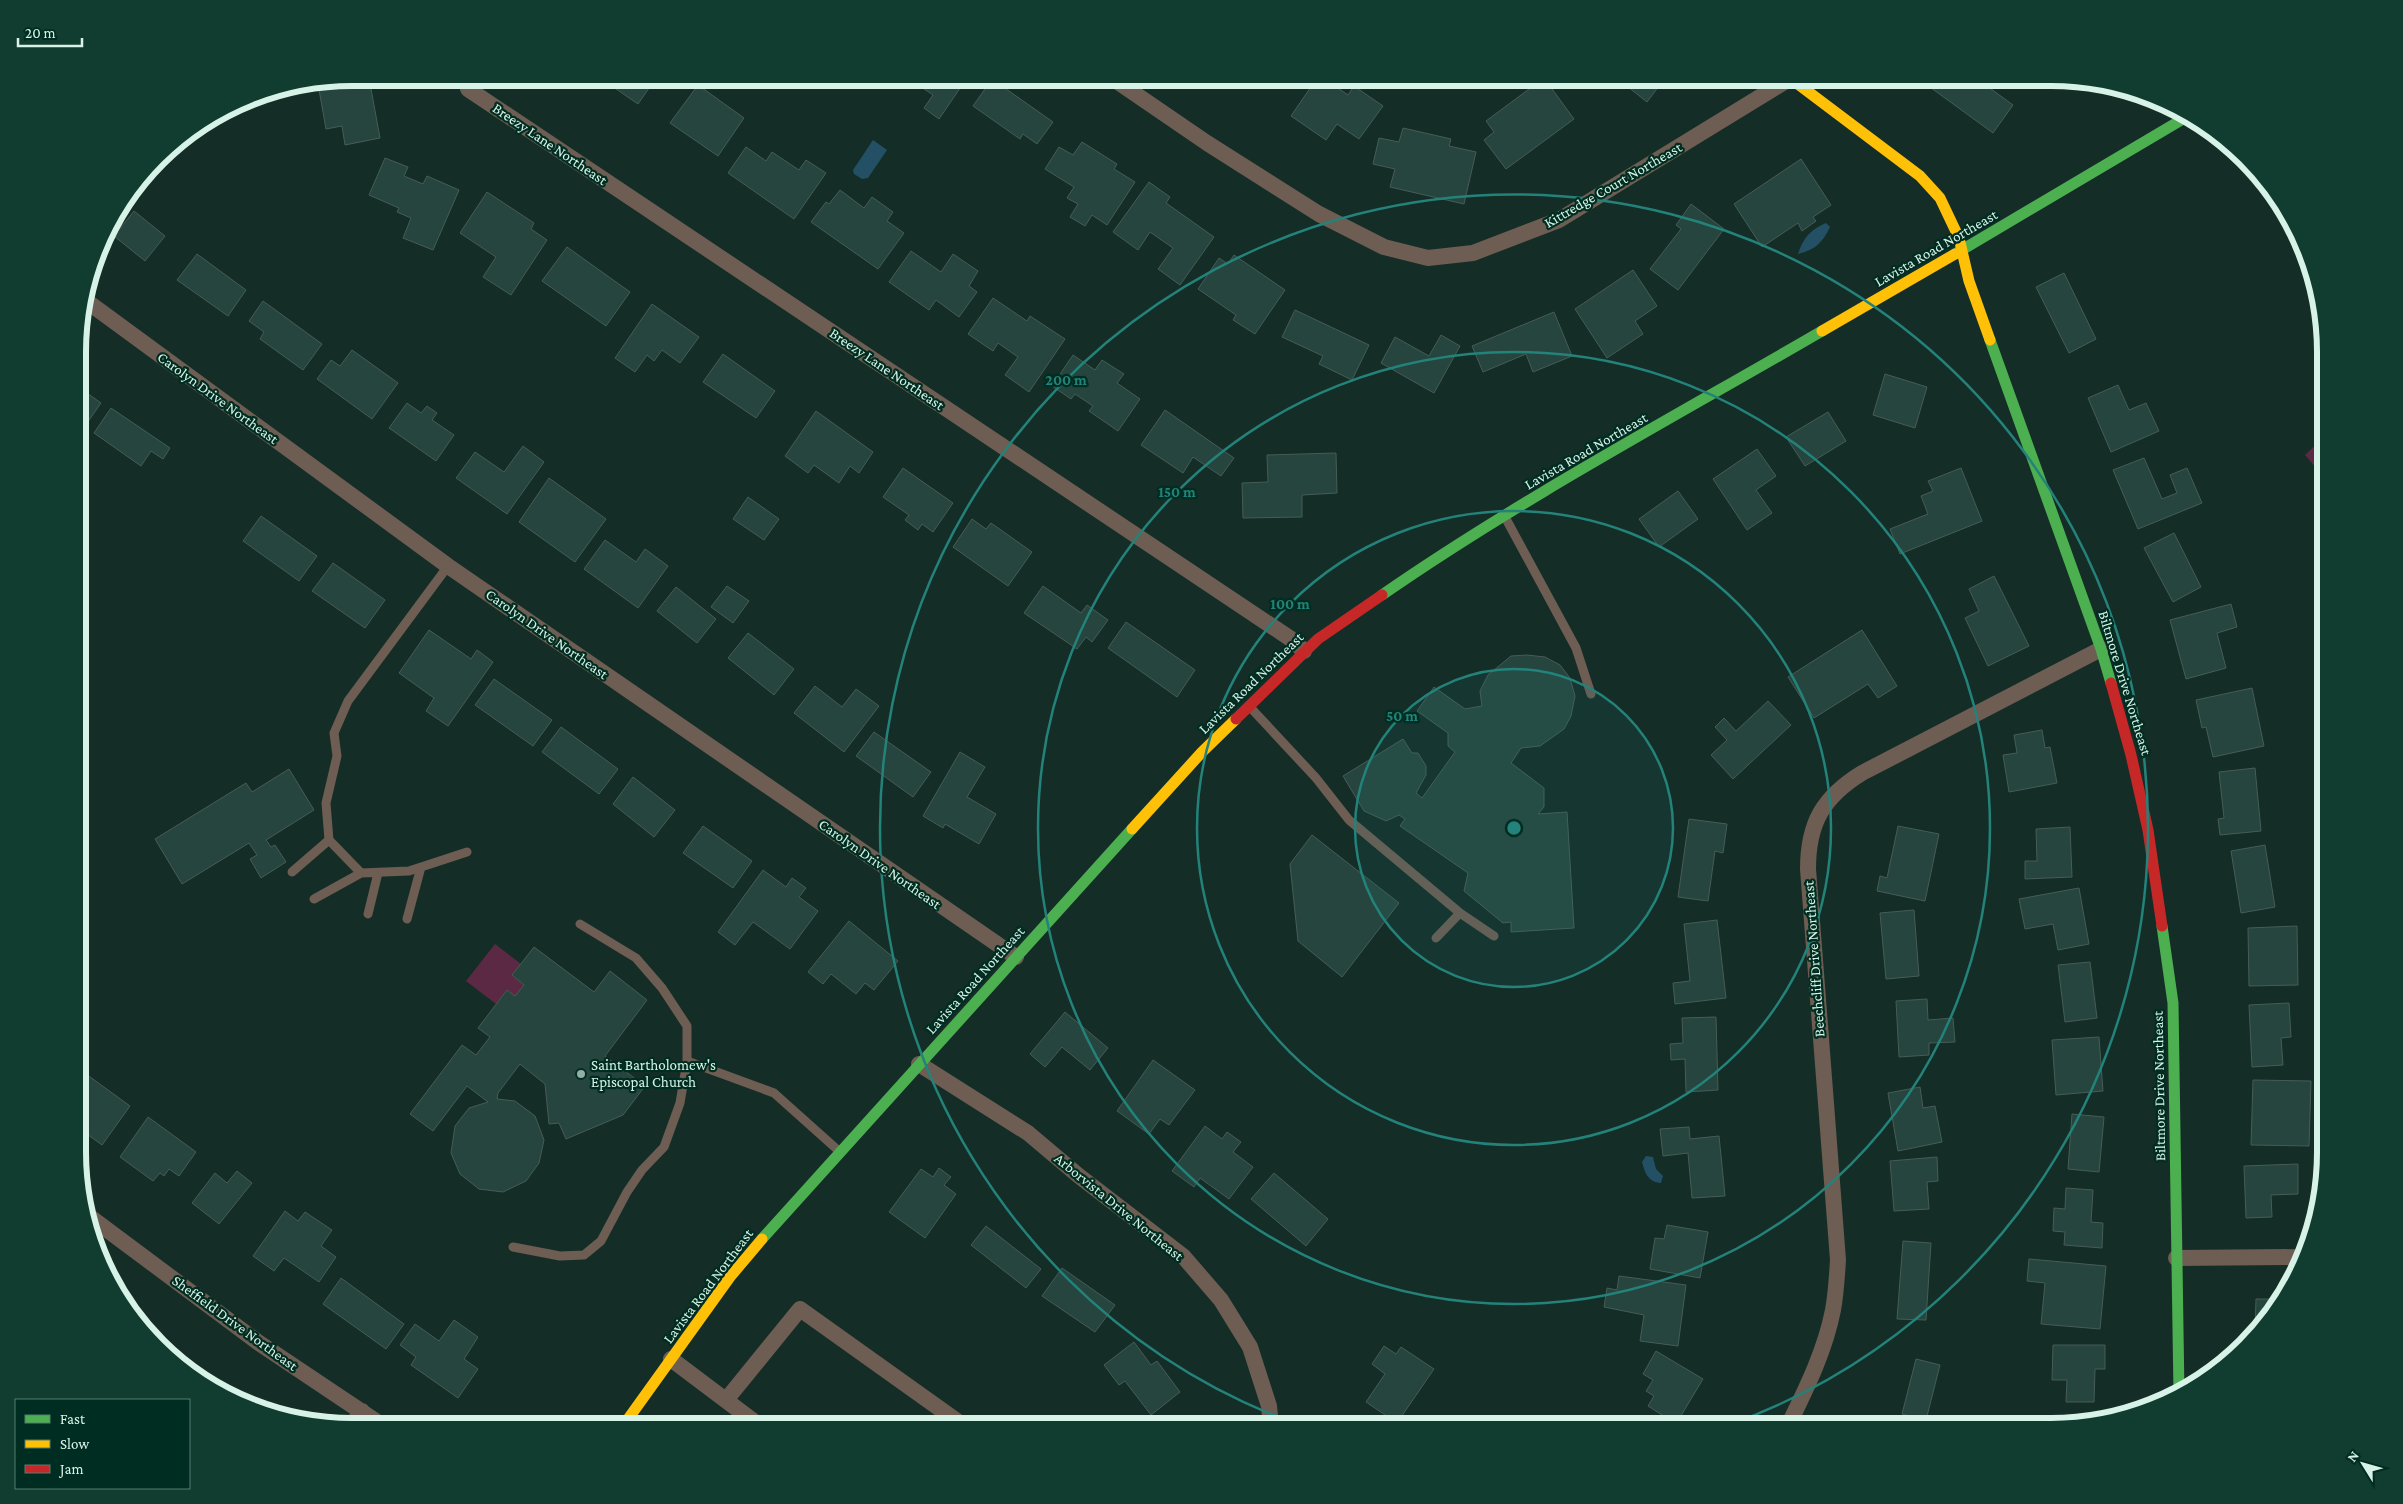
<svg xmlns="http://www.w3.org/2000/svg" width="2403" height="1504" viewBox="0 0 2403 1504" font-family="'Crimson Pro',serif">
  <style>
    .green { fill: #5c2944 }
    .water { fill: #235064 }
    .building { fill: #26453e; stroke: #475c56 }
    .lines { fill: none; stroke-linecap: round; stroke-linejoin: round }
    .lane { stroke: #6d5d52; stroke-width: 9 }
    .street { stroke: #6d5d52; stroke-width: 16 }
    .fast { stroke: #4caf50; stroke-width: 11 }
    .slow { stroke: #ffc107; stroke-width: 11 }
    .jam { stroke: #c62828; stroke-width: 11 }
    .ring { fill: none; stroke: #23827a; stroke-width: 2.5 }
    .poi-dot { fill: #93aea4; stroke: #002d21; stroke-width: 2 }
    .labels { text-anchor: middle; stroke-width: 4.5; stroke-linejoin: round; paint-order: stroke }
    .street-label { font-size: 15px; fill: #d7f3e8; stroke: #002d21 }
    .poi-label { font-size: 15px; fill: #d7f3e8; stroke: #002d21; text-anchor: start }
    .rim { fill: none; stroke: #d7f3e8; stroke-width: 6 }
    .centre { fill: #23827a; stroke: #002d21; stroke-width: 2.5 }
    .ring-label { font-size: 15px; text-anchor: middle; font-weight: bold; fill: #23827a; stroke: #002d21; stroke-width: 4.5; stroke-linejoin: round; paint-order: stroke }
  </style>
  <rect width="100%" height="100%" fill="#152d27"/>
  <path class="green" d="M 2325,436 L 2325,474 L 2323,476 L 2305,455 Z
    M 495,944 L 521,964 L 512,975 L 524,985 L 515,996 L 507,990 L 496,1004 L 466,981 Z"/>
  <path class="water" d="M 873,140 L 887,150 L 868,178 L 862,179 L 854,174 L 853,170 Z
    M 1826,223 L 1830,227 C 1823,242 1815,250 1798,254 C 1803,238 1811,229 1826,223 Z
    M 1646,1156 L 1653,1157 L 1656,1169 L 1663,1176 L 1661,1183 C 1648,1182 1645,1173 1642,1162 Z"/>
  <path class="building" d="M 353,78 L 369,78 L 380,138 L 345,145 L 342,126 L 326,129 L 318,84 Z
    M 600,78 L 656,78 L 638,104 Z
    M 908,78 L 967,78 L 939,119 L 924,108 L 933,95 Z
    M 1317,78 L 1323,78 L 1348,95 L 1354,86 L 1383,106 L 1359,139 L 1337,124 L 1326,140 L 1291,116 Z
    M 1544,78 L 1574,119 L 1506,169 L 1484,140 L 1494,132 L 1486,121 Z
    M 1600,78 L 1665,78 L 1647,102 L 1618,79 L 1612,86 Z
    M 1926,78 L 1976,78 L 2013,105 L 1993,133 L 1923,82 Z
    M 992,79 L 1053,122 L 1037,144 L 1023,134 L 1020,139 L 973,106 Z
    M 698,85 L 744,118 L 718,156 L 670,123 Z
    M 1403,128 L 1451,139 L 1449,146 L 1476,152 L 1464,204 L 1390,187 L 1395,169 L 1373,164 L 1379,138 L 1399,142 Z
    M 1082,142 L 1117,164 L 1114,169 L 1135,182 L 1107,225 L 1092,215 L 1085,226 L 1070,217 L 1078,204 L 1067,198 L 1074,187 L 1045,169 L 1059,147 L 1073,155 Z
    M 746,147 L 766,161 L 772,152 L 799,170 L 806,160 L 826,173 L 794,219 L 728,173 Z
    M 385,158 L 408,167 L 404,176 L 423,184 L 427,176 L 459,190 L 433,250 L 403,238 L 411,218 L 397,212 L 399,208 L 369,195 Z
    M 1801,159 L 1831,205 L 1813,217 L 1816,221 L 1802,231 L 1798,223 L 1762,247 L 1734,204 Z
    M 1149,182 L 1170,197 L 1166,203 L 1214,237 L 1180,285 L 1158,269 L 1173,248 L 1150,232 L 1138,250 L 1113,232 Z
    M 840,190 L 864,208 L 872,197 L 893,212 L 887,221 L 904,233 L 878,269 L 811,222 L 826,202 L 829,204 Z
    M 487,192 L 534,223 L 531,229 L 547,240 L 511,295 L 483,277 L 496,257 L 460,233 Z
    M 1691,204 L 1724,229 L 1678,290 L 1650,269 L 1681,229 L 1676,225 Z
    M 134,211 L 165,236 L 145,261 L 114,236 Z
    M 567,247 L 630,292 L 606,326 L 542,281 Z
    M 911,251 L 941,272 L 953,254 L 978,271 L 969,286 L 977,292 L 959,317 L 936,300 L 929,310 L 889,282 Z
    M 197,254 L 246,290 L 228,316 L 177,280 Z
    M 1234,255 L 1285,290 L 1255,334 L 1233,320 L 1236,315 L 1198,289 L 1219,258 L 1228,264 Z
    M 1633,270 L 1657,306 L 1635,321 L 1643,334 L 1607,358 L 1575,309 Z
    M 2064,273 L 2096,339 L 2069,353 L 2036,287 Z
    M 993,298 L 1027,321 L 1030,316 L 1065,339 L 1029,392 L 1005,375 L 1018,357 L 998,343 L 993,351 L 968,334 Z
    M 263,301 L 322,344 L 303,370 L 260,339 L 264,332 L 249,321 Z
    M 652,304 L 699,337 L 680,363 L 662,350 L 654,361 L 647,355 L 635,372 L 615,358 Z
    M 1295,310 L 1369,345 L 1352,380 L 1319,364 L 1323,356 L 1282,337 Z
    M 1554,312 L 1572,356 L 1533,372 L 1526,354 L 1483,372 L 1472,346 Z
    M 1441,335 L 1460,346 L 1434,393 L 1381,363 L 1395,337 L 1429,356 Z
    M 352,350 L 398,383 L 372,419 L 317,379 L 331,360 L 340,366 Z
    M 723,354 L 775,391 L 756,418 L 703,382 Z
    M 1073,355 L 1095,370 L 1102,360 L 1124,374 L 1117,383 L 1140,399 L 1118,431 L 1089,411 L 1093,406 L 1075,394 L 1071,399 L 1052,386 Z
    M 1885,374 L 1927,387 L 1915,428 L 1873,415 Z
    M 2118,385 L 2129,410 L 2146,403 L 2159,431 L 2111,452 L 2088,398 Z
    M 80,388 L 101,403 L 80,433 Z
    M 407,403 L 421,413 L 427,406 L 437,413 L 432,420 L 454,435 L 436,461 L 389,428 Z
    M 111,408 L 170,448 L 163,459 L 151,451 L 141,466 L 94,433 Z
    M 1165,410 L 1234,458 L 1221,476 L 1193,457 L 1183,473 L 1141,445 Z
    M 816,411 L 873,452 L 859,473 L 850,466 L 839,483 L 814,465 L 808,473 L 785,456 Z
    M 1828,412 L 1846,441 L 1805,466 L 1786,437 Z
    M 523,446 L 544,462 L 507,514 L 456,478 L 475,452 L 504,472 Z
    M 1757,449 L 1776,476 L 1756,490 L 1772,513 L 1747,530 L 1713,479 Z
    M 1336,453 L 1337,493 L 1302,495 L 1302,517 L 1243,518 L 1242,483 L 1268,482 L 1267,455 Z
    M 2144,458 L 2162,499 L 2177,493 L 2170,475 L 2187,468 L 2202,503 L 2138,529 L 2113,470 Z
    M 903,468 L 953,503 L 933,532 L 922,524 L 918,530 L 905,520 L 909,515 L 883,497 Z
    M 1961,468 L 1982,521 L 1900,554 L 1890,529 L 1928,514 L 1921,496 L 1933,491 L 1928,481 Z
    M 549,478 L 606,519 L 575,562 L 519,522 Z
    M 1678,491 L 1698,519 L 1659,547 L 1639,519 Z
    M 748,497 L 779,519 L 764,540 L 733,519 Z
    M 261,516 L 317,556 L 299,581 L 243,541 Z
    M 972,519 L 986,529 L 991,523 L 1032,552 L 1008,586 L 953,547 Z
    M 2174,533 L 2201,587 L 2173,602 L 2144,548 Z
    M 605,540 L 636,562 L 645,549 L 668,566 L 638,608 L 584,569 Z
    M 333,563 L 385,600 L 365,628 L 312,591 Z
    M 1994,576 L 2029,646 L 1988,666 L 1965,618 L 1979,611 L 1969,589 Z
    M 727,586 L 749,601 L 733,623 L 711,607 Z
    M 1043,586 L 1081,613 L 1087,605 L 1108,620 L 1092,642 L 1086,637 L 1077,649 L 1024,613 Z
    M 676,587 L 716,619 L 697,643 L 657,611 Z
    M 2231,604 L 2237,627 L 2217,633 L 2226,668 L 2186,679 L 2170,620 Z
    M 1126,622 L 1195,670 L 1177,697 L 1108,648 Z
    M 429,630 L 471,659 L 477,650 L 493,662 L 448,726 L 426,711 L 434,698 L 399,673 Z
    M 1862,630 L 1897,686 L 1878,698 L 1868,684 L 1814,718 L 1788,677 Z
    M 748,633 L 794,669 L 774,695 L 728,658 Z
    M 1527,655 L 1545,657 L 1560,665 L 1570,678 L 1575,696 L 1571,716 L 1564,729 L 1540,746 L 1521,748 L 1511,763 L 1544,788 L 1544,807 L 1538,814 L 1567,812 L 1574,928 L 1511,932 L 1511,922 L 1503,923 L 1464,891 L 1468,873 L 1400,826 L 1405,819 L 1399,815 L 1386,821 L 1364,811 L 1343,776 L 1403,739 L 1412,753 L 1418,753 L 1426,766 L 1426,775 L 1416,793 L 1422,798 L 1455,752 L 1448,746 L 1448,733 L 1417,711 L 1434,687 L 1465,709 L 1482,706 L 1480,691 L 1488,675 L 1511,656 Z
    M 494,679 L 552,720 L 533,746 L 475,705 Z
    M 815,686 L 842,707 L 856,689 L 879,706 L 844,752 L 794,713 Z
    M 2252,688 L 2264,746 L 2213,757 L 2206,727 L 2202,728 L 2196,700 Z
    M 1768,701 L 1791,725 L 1733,779 L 1711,755 L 1727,740 L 1715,727 L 1724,718 L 1736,731 Z
    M 561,727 L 618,769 L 599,794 L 542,752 Z
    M 2042,730 L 2045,748 L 2050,747 L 2057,783 L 2009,792 L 2003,755 L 2017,753 L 2014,735 Z
    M 874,732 L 931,772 L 913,797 L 856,756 Z
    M 960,752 L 985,767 L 967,797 L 996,814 L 979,844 L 945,824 L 943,828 L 923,816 Z
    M 2255,768 L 2261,831 L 2220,835 L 2218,819 L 2224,818 L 2219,772 Z
    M 289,769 L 314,810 L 266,840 L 271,847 L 275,845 L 286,862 L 261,878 L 250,859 L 257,855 L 249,843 L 182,884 L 155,839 L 246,783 L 252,792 Z
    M 633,777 L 675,810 L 654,837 L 613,804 Z
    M 1689,819 L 1727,824 L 1723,853 L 1715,851 L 1708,901 L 1678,897 Z
    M 703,826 L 752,861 L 733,888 L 683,853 Z
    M 1898,826 L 1939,834 L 1925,901 L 1877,891 L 1880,876 L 1887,878 Z
    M 2070,827 L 2072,877 L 2025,879 L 2025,861 L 2037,861 L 2036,829 Z
    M 1312,835 L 1399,903 L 1342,977 L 1298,941 L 1290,864 Z
    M 2265,845 L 2275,907 L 2241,913 L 2231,851 Z
    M 763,870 L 786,887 L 792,878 L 806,888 L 799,897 L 818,911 L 790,949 L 753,922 L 735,945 L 718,932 Z
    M 2079,888 L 2089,944 L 2058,950 L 2053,924 L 2025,929 L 2019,899 Z
    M 1914,910 L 1919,976 L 1886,979 L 1880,913 Z
    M 1717,920 L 1726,998 L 1675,1004 L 1673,983 L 1690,981 L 1684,924 Z
    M 849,921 L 898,961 L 874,990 L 865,983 L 856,994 L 831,974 L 823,984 L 808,972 Z
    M 2297,926 L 2298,985 L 2249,986 L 2248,928 Z
    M 534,947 L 594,992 L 610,971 L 647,1000 L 605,1056 L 645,1086 L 623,1115 L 566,1139 L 559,1123 L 549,1124 L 545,1084 L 520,1064 L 498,1093 L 497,1099 L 515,1101 L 535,1116 L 544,1140 L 539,1163 L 526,1181 L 503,1192 L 479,1189 L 460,1174 L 451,1153 L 455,1126 L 469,1108 L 488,1102 L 467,1086 L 433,1131 L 410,1114 L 462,1045 L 476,1055 L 490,1037 L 478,1028 L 507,990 L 515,996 L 524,985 L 512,975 Z
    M 2090,962 L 2097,1018 L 2065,1022 L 2058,965 Z
    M 1927,999 L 1928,1020 L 1953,1018 L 1955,1042 L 1929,1043 L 1929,1055 L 1899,1057 L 1896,1001 Z
    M 2289,1003 L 2291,1037 L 2281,1038 L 2283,1065 L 2252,1067 L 2249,1005 Z
    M 1065,1012 L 1108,1048 L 1090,1070 L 1062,1047 L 1045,1067 L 1030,1054 Z
    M 1716,1017 L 1718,1090 L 1686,1092 L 1685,1059 L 1671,1060 L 1670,1044 L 1683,1043 L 1682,1018 Z
    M 2099,1037 L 2103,1091 L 2056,1095 L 2052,1040 Z
    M 1153,1060 L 1195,1090 L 1169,1125 L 1160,1119 L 1149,1134 L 1117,1111 Z
    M 86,1074 L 130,1106 L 102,1145 L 80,1129 L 80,1083 Z
    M 2253,1080 L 2311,1081 L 2309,1146 L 2251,1145 Z
    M 1920,1087 L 1923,1108 L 1935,1106 L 1942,1142 L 1898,1151 L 1888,1093 Z
    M 2072,1114 L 2104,1117 L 2099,1172 L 2068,1169 Z
    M 148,1117 L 196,1152 L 179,1176 L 169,1169 L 164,1176 L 160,1173 L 153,1181 L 120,1157 Z
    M 1205,1126 L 1222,1139 L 1227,1132 L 1241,1142 L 1233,1152 L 1253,1167 L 1229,1199 L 1200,1178 L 1194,1187 L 1172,1171 Z
    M 1689,1127 L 1690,1139 L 1719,1136 L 1725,1196 L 1692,1198 L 1688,1153 L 1663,1156 L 1660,1129 Z
    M 1937,1157 L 1938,1181 L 1927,1182 L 1929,1209 L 1894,1211 L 1890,1161 Z
    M 2298,1164 L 2298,1194 L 2271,1195 L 2272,1217 L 2246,1218 L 2244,1166 Z
    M 939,1168 L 951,1177 L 944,1185 L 956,1194 L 925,1238 L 889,1212 L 921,1169 L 933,1177 Z
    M 237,1171 L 252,1183 L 219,1224 L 192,1203 L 215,1173 L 227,1183 Z
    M 1274,1173 L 1328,1219 L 1306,1246 L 1251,1199 Z
    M 2066,1188 L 2093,1190 L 2091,1222 L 2103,1223 L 2102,1248 L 2064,1245 L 2065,1232 L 2053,1231 L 2054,1208 L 2065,1209 Z
    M 285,1211 L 298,1221 L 305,1212 L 332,1230 L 321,1246 L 336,1257 L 319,1282 L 284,1258 L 274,1271 L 253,1256 Z
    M 1667,1225 L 1708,1232 L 1700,1278 L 1650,1269 L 1655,1238 L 1664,1239 Z
    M 986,1226 L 1041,1269 L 1026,1288 L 971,1245 Z
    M 1903,1241 L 1931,1243 L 1926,1320 L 1897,1319 Z
    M 2029,1259 L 2106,1266 L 2100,1329 L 2041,1324 L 2045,1283 L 2027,1281 Z
    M 1062,1268 L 1115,1305 L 1095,1332 L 1042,1296 Z
    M 1619,1276 L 1686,1285 L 1678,1346 L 1640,1341 L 1644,1315 L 1604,1307 L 1607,1288 L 1617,1290 Z
    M 341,1278 L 404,1324 L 386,1349 L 323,1304 Z
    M 2256,1299 L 2282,1299 L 2255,1332 Z
    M 454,1320 L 478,1337 L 464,1359 L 478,1369 L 458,1398 L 411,1365 L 416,1357 L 400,1345 L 415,1324 L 439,1341 Z
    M 1134,1342 L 1151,1365 L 1157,1361 L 1180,1392 L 1151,1415 L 1125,1381 L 1119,1385 L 1104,1365 Z
    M 2053,1345 L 2105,1345 L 2105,1369 L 2095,1369 L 2094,1402 L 2066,1402 L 2067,1380 L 2052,1380 Z
    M 1384,1346 L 1396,1354 L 1401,1347 L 1434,1369 L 1397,1423 L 1366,1402 L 1385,1374 L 1372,1364 Z
    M 1656,1351 L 1703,1379 L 1676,1424 L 1648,1406 L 1654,1396 L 1646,1391 L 1653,1380 L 1643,1374 Z
    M 1916,1359 L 1940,1365 L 1926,1420 L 1902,1414 Z"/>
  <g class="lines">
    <path class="lane" d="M 1505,517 L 1576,648 L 1591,694
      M 448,566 L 348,701 L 334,733 L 337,756 L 326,803 L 329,840 L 361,873 L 409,871 L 467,852
      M 1249,706 L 1316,778 L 1349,820 L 1460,913 L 1494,936
      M 292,872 L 329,840
      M 314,899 L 361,873
      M 368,914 L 378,873
      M 407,919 L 421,867
      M 580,924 L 636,958 L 662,988 L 687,1026 L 687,1061 L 774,1093 L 840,1152
      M 1436,938 L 1460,913
      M 513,1247 L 560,1256 L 584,1255 L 601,1241 L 627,1192 L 642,1170 L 664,1147 L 680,1103 L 687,1061"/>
    <path class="street" d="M 1112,78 L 1207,143 L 1319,214 L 1384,247 L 1428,258 L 1473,253 L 1559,220 L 1791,78
      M 468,89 L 1291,639 L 1304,651
      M 85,300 L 448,566 L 1016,957
      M 919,1064 L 1028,1133 L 1079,1176 L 1183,1256 L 1221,1300 L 1250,1347 L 1269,1406 L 1271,1426
      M 90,1217 L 259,1343 L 383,1426
      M 2176,1258 L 2302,1257
      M 671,1359 L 760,1426
      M 726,1400 L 800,1309 L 964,1426
      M 351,1426 L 362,1411
      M 1788,1426 C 1806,1389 1825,1351 1833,1310 C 1836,1294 1837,1277 1838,1260 L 1808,869 C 1808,823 1823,797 1862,773 L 2101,649"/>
    <path class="fast" d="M 1955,254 L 2188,116
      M 1990,340 L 2101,649 L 2111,683
      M 1382,595 C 1522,498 1676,416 1822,331
      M 2162,926 L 2173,1003 L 2179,1394
      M 762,1239 L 1132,829"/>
    <path class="slow" d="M 1790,78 L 1920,176 L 1940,198 L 1959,238 L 1969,281 L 1990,340
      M 1822,331 L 1955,254
      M 1132,829 L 1202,752 L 1236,719
      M 623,1426 L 730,1277 L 762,1239"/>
    <path class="jam" d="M 2111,683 L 2131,755 L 2148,830 L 2162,926
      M 1236,719 L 1318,639 L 1382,595"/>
  </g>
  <circle cx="1514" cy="828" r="159" fill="#23827a" fill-opacity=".12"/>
  <g class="ring">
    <circle cx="1514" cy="828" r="159"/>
    <circle cx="1514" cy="828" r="317"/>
    <circle cx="1514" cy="828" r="476"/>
    <path d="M1302 1426A634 634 0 1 1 1726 1426"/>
  </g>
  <circle class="poi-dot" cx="581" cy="1074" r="5"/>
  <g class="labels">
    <g class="street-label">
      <text transform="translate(550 144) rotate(34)" y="5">Breezy Lane Northeast</text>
      <text transform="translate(1613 185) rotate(-30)" y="5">Kittredge Court Northeast</text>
      <text transform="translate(1936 248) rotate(-30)" y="5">Lavista Road Northeast</text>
      <text transform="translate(887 369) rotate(34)" y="5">Breezy Lane Northeast</text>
      <text transform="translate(218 398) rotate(36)" y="5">Carolyn Drive Northeast</text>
      <text transform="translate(1586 451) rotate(-30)" y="5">Lavista Road Northeast</text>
      <text transform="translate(547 634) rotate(35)" y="5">Carolyn Drive Northeast</text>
      <text transform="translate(1251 683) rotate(-44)" y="5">Lavista Road Northeast</text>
      <text transform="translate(2125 683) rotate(73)" y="5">Biltmore Drive Northeast</text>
      <text transform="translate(880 864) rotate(35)" y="5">Carolyn Drive Northeast</text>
      <text transform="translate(1814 959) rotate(-94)" y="5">Beechcliff Drive Northeast</text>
      <text transform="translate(975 980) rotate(-48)" y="5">Lavista Road Northeast</text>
      <text transform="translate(2159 1086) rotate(-91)" y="5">Biltmore Drive Northeast</text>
      <text transform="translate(1119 1207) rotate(39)" y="5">Arborvista Drive Northeast</text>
      <text transform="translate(708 1286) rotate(-53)" y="5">Lavista Road Northeast</text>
      <text transform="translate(235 1323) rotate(36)" y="5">Sheffield Drive Northeast</text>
    </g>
    <g class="poi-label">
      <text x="591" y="1070">Saint Bartholomew's<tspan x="591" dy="17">Episcopal Church</tspan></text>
    </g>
  </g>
  <path d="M0 0H2403V1504H0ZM352 86H2051A266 266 0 0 1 2317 352V1152A266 266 0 0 1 2051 1418H352A266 266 0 0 1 86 1152V352A266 266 0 0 1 352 86Z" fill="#113d31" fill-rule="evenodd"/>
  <path class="rim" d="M352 86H2051A266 266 0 0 1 2317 352V1152A266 266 0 0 1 2051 1418H352A266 266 0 0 1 86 1152V352A266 266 0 0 1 352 86Z"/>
  <circle cx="1514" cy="828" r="8" class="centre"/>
  <g class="ring-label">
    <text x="1066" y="385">200 m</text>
    <text x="1177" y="497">150 m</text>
    <text x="1290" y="609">100 m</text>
    <text x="1402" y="721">50 m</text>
  </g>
  <rect x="15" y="1399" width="175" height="90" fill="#002d21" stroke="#567c71"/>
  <rect x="25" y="1415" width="25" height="8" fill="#4caf50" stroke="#567c71"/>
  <text x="60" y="1424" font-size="15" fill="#d7f3e8">Fast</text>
  <rect x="25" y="1440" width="25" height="8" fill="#ffc107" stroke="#567c71"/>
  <text x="60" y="1449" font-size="15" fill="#d7f3e8">Slow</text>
  <rect x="25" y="1465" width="25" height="8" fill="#c62828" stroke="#567c71"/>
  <text x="60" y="1474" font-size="15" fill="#d7f3e8">Jam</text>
  <g transform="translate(2363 1464) rotate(307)" stroke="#002d21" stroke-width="4" paint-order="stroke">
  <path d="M0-4L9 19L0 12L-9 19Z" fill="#d7f3e8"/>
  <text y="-8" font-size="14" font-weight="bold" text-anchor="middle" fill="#d7f3e8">N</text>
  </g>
  <path d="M18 38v8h64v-8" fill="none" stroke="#d7f3e8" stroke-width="2.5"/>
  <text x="25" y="38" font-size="15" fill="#d7f3e8" stroke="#002d21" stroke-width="4" paint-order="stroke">20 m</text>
</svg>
